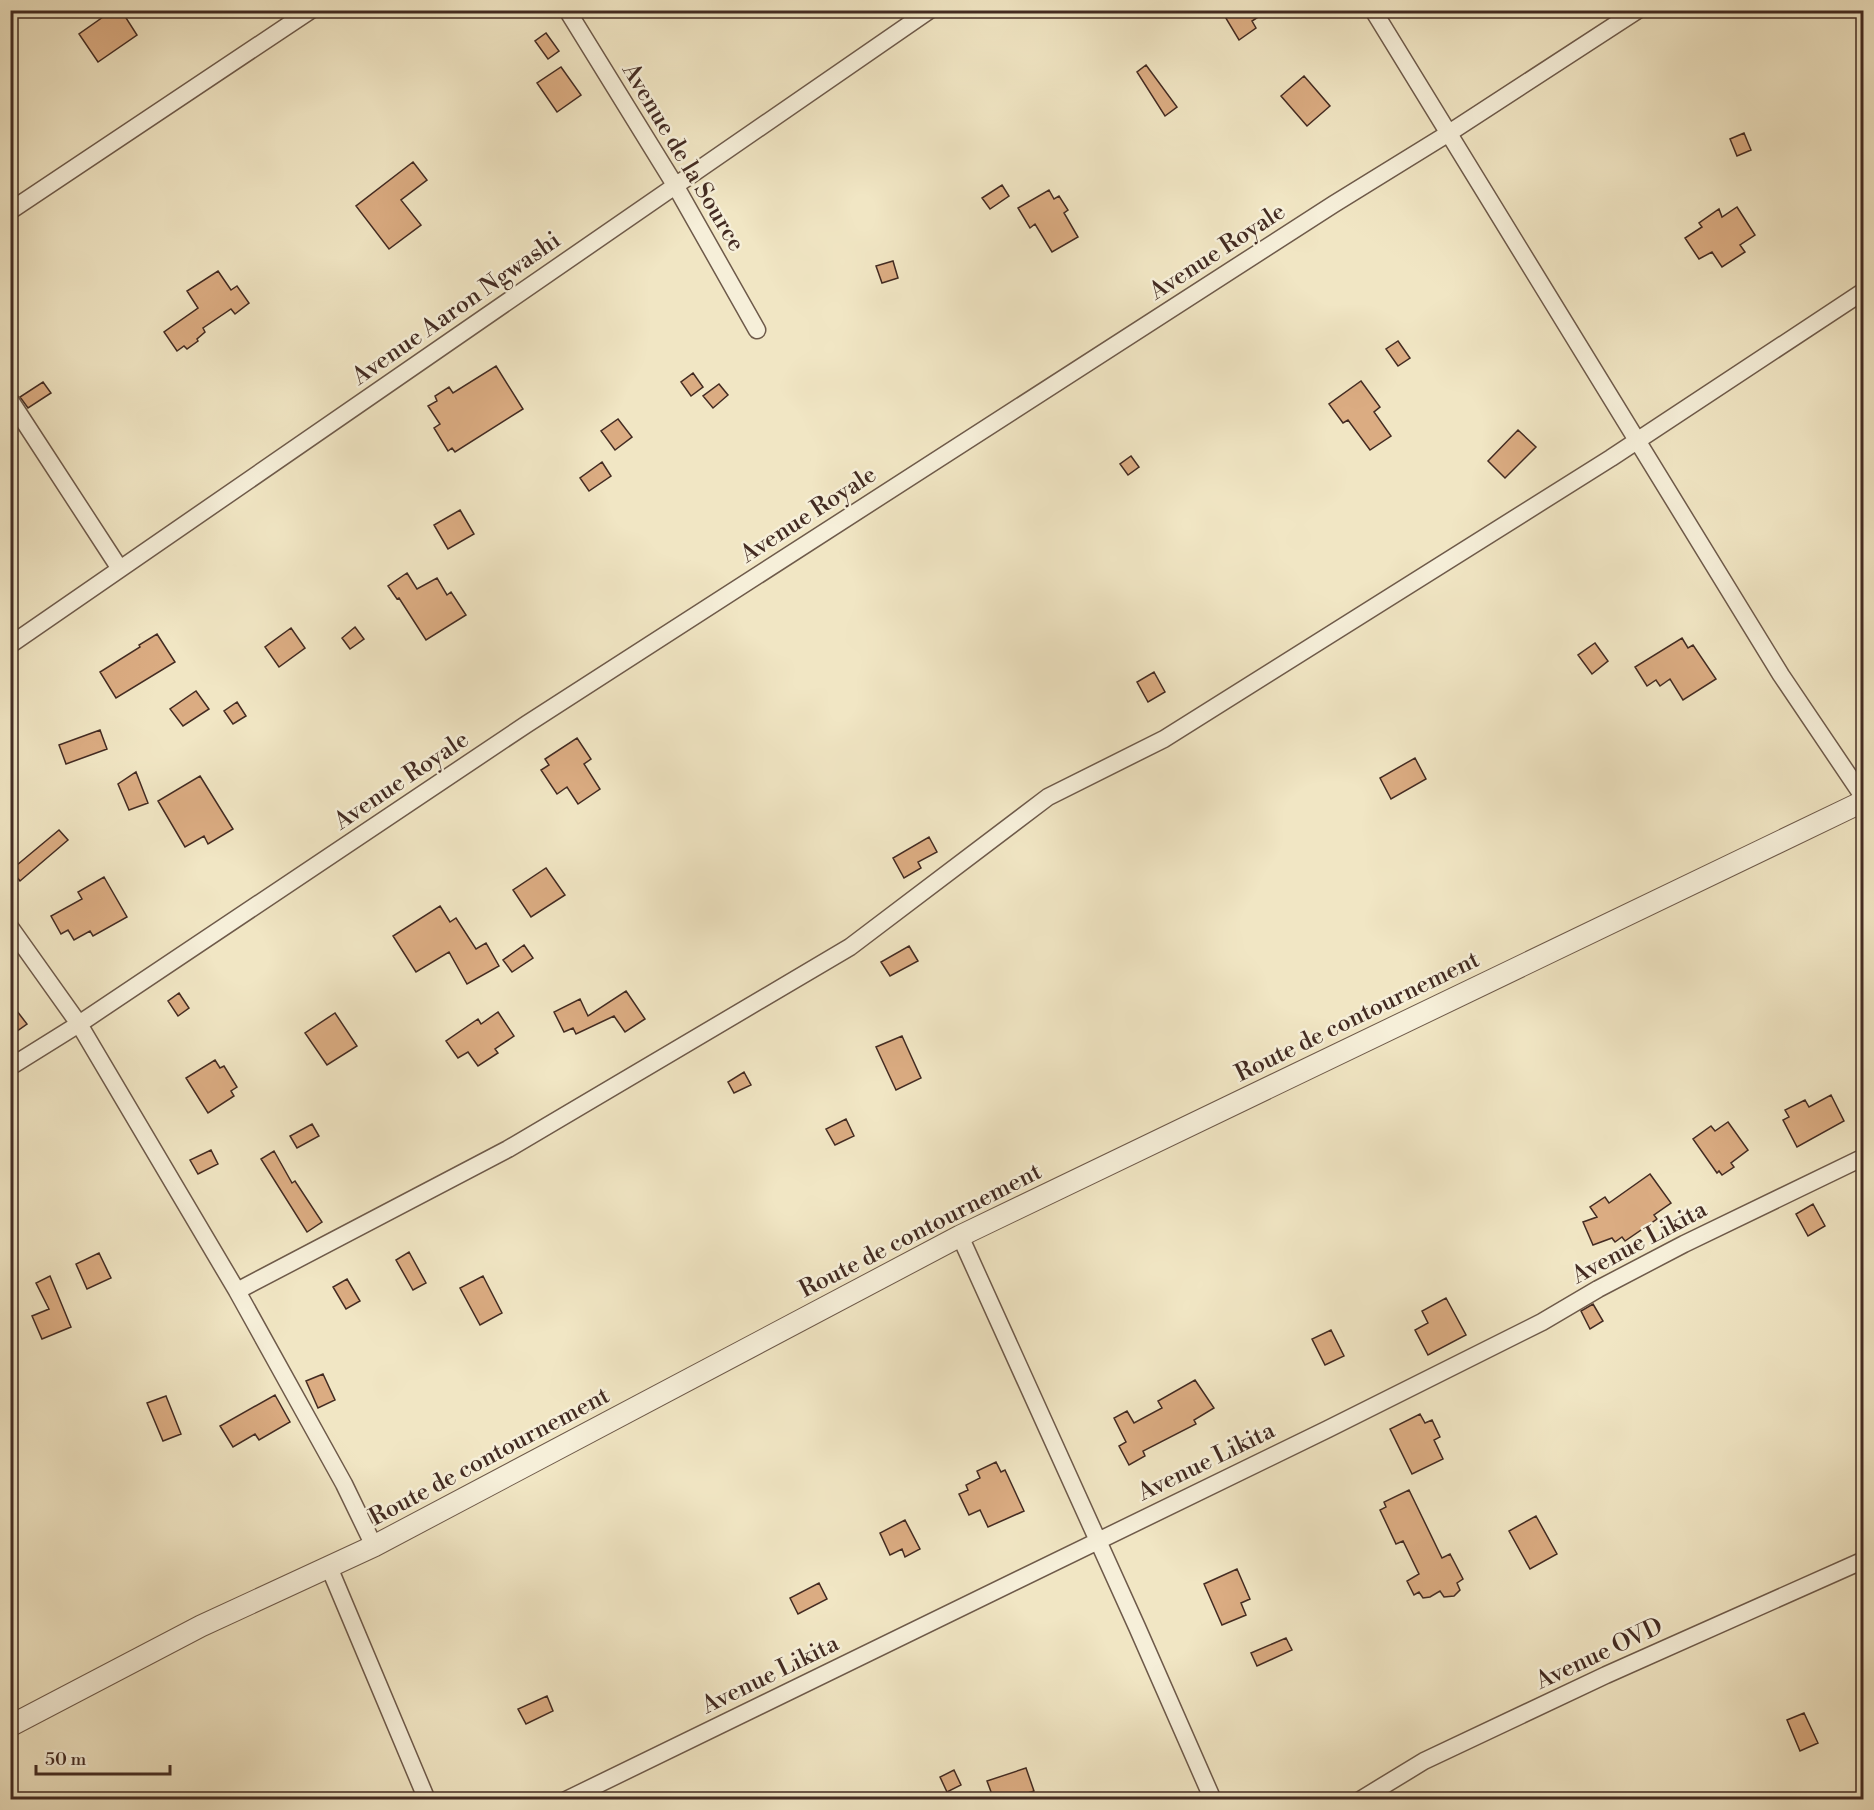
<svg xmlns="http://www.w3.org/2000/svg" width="1874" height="1810" viewBox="0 0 1874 1810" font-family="'Libre Bodoni',serif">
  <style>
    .building { fill: #dbac82; stroke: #432b22; stroke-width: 1.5 }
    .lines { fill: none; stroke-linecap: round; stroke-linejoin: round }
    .minor-casing { stroke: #6e5a4a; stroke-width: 19 }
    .tertiary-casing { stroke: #6e5a4a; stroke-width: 23 }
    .minor { stroke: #f6efd9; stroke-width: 16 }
    .tertiary { stroke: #f6efd9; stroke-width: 21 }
    .labels { text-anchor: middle; stroke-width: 5; stroke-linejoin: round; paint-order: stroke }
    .street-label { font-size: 24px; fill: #432b22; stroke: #f6efd9 }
  </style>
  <rect width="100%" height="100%" fill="#f1e6c4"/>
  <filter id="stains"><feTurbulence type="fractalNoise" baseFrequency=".00333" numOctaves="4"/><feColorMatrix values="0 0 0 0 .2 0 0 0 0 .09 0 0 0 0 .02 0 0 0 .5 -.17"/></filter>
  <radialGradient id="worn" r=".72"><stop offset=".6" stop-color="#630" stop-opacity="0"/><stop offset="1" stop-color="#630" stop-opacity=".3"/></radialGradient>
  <path class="building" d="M 113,10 L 121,10 L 137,35 L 98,62 L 79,34 Z
    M 1221,10 L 1269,10 L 1252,21 L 1256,28 L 1239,40 Z
    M 546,33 L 559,51 L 548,59 L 535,41 Z
    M 1146,65 L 1177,107 L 1165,116 L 1137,72 Z
    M 561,67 L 581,95 L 557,112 L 537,83 Z
    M 1304,76 L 1330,106 L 1307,126 L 1281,96 Z
    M 1744,133 L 1751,150 L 1737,156 L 1730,139 Z
    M 413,162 L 427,180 L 401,200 L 421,225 L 389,249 L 356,206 Z
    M 1002,185 L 1009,196 L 990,209 L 982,198 Z
    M 1049,190 L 1054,199 L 1059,196 L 1068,210 L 1064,213 L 1078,237 L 1052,252 L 1035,224 L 1030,228 L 1018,208 Z
    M 1737,207 L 1755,235 L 1740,245 L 1745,252 L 1722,267 L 1712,252 L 1699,259 L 1685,238 L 1702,227 L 1699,223 L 1719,209 L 1722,217 Z
    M 893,261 L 898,278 L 882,283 L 876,266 Z
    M 218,271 L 231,290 L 237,286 L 249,303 L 235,314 L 231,309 L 203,328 L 205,332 L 197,339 L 198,341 L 187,349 L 184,346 L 177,351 L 164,332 L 198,308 L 187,291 Z
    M 1398,341 L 1410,358 L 1398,366 L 1386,349 Z
    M 496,366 L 523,409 L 455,452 L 452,448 L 448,451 L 434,428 L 440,424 L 428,406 L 437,401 L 435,396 L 449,387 L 453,393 Z
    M 693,373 L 703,387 L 691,396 L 681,382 Z
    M 1361,381 L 1380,407 L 1374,412 L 1391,436 L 1370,450 L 1348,420 L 1343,423 L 1329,404 Z
    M 43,382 L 51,393 L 28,408 L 20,397 Z
    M 719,384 L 728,395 L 713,408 L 703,396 Z
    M 618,419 L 632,437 L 615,450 L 601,431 Z
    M 1518,430 L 1536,447 L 1505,478 L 1488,461 Z
    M 1131,456 L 1139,467 L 1128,475 L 1120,464 Z
    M 602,462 L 611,476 L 589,491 L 580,478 Z
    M 460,510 L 474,534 L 448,549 L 434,525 Z
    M 407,573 L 417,589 L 437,578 L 447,595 L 451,592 L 466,615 L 426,640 L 399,598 L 397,599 L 388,586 Z
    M 355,627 L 364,639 L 350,649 L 342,638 Z
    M 291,628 L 305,648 L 279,667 L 265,647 Z
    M 157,634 L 175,662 L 116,698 L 100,672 L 140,647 L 139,645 Z
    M 1682,638 L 1688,648 L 1693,645 L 1716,679 L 1683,700 L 1670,679 L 1660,686 L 1656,680 L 1647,686 L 1635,667 Z
    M 1595,643 L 1608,661 L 1592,674 L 1578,655 Z
    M 1154,672 L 1165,692 L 1148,702 L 1137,682 Z
    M 196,691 L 209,709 L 183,726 L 170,709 Z
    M 237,702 L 246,716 L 233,724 L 224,711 Z
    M 100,730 L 107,749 L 66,764 L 59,745 Z
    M 577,738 L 591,759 L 584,764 L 600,789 L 578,804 L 567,787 L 557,794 L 541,770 L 549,765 L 545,759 Z
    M 1415,758 L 1426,779 L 1391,799 L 1380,778 Z
    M 136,772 L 148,803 L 129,810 L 118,784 Z
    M 200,776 L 233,829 L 208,844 L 204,836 L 185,847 L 158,801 Z
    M 59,830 L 68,840 L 20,881 L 11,870 Z
    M 929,837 L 937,852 L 918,862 L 921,868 L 904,878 L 893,858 Z
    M 546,868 L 565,895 L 531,917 L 513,890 Z
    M 104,877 L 127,917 L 93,936 L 90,931 L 74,940 L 68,930 L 61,934 L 51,916 L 82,899 L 78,892 Z
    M 440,906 L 450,922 L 456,918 L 476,949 L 486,943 L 499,966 L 467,984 L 449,952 L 416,972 L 393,936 Z
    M 524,945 L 533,958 L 512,972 L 503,960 Z
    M 909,946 L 918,961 L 890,976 L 881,962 Z
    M 626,991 L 645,1019 L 625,1032 L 614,1016 L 576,1034 L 573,1028 L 564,1032 L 554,1012 L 580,999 L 588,1016 Z
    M 179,993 L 189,1008 L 178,1016 L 168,1001 Z
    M 10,1002 L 27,1024 L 10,1036 Z
    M 498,1012 L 514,1036 L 495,1049 L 498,1053 L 478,1066 L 468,1052 L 458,1058 L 446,1041 L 478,1019 L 481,1024 Z
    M 335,1013 L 357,1046 L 327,1065 L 305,1033 Z
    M 902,1036 L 921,1078 L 896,1090 L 876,1047 Z
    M 215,1060 L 220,1068 L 224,1066 L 237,1087 L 231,1091 L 234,1096 L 208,1113 L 186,1078 Z
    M 744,1072 L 751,1085 L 734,1093 L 728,1082 Z
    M 1831,1095 L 1844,1121 L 1797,1147 L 1783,1120 L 1789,1117 L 1785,1110 L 1805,1100 L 1809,1107 Z
    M 846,1119 L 854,1136 L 835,1145 L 826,1129 Z
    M 1728,1122 L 1748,1150 L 1731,1163 L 1734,1167 L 1722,1175 L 1719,1171 L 1717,1173 L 1693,1139 L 1711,1126 L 1715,1131 Z
    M 312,1124 L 319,1136 L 297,1148 L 290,1136 Z
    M 211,1150 L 218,1164 L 198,1174 L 190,1160 Z
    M 274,1151 L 292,1183 L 295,1181 L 322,1222 L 307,1232 L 261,1159 Z
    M 1650,1174 L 1671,1203 L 1654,1215 L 1657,1219 L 1625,1241 L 1622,1237 L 1615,1242 L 1612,1238 L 1593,1245 L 1583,1222 L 1597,1217 L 1590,1207 L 1605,1197 L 1609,1203 Z
    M 1813,1204 L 1825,1226 L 1808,1236 L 1796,1214 Z
    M 409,1252 L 426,1283 L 413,1290 L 396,1260 Z
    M 99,1253 L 111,1278 L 87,1289 L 76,1264 Z
    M 50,1276 L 71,1327 L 42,1339 L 32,1316 L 49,1309 L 36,1283 Z
    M 483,1276 L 502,1313 L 480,1325 L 460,1288 Z
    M 347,1279 L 360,1301 L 346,1309 L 333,1287 Z
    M 1446,1298 L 1466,1335 L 1428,1355 L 1415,1330 L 1428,1323 L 1422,1311 Z
    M 1593,1304 L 1603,1321 L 1590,1329 L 1581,1311 Z
    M 1331,1330 L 1344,1356 L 1325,1365 L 1312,1339 Z
    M 323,1374 L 335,1400 L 318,1408 L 306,1381 Z
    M 1195,1380 L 1214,1408 L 1194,1420 L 1196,1424 L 1143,1451 L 1145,1456 L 1129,1465 L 1119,1446 L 1126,1442 L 1114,1418 L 1127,1411 L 1134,1423 L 1162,1408 L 1158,1401 Z
    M 275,1395 L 290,1422 L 259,1440 L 255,1434 L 233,1447 L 220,1426 Z
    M 166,1396 L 181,1434 L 163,1441 L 147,1403 Z
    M 1420,1414 L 1425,1423 L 1432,1420 L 1440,1437 L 1434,1440 L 1443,1459 L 1412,1474 L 1390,1429 Z
    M 996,1462 L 1001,1472 L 1005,1470 L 1024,1511 L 988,1527 L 980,1510 L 969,1515 L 959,1494 L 968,1490 L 966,1485 L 980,1478 L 977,1471 Z
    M 1409,1490 L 1442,1558 L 1450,1554 L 1463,1579 L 1457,1583 L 1460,1590 L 1454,1596 L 1444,1597 L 1440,1591 L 1430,1597 L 1423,1598 L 1419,1592 L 1414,1595 L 1407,1581 L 1419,1574 L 1403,1541 L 1396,1544 L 1380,1510 L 1386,1507 L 1384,1502 Z
    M 1536,1516 L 1557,1554 L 1530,1569 L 1509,1531 Z
    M 905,1520 L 920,1549 L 905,1557 L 902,1549 L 890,1555 L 880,1533 Z
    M 1237,1569 L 1250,1599 L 1241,1603 L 1246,1615 L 1222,1625 L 1204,1584 Z
    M 819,1583 L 827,1599 L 798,1614 L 790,1598 Z
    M 1286,1638 L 1292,1650 L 1257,1666 L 1251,1653 Z
    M 547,1696 L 553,1711 L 526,1724 L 518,1709 Z
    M 1804,1713 L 1818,1743 L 1800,1751 L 1787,1720 Z
    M 1026,1768 L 1034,1791 L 1025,1794 L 1027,1800 L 994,1800 L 987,1781 Z
    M 954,1770 L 961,1785 L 947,1792 L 940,1777 Z"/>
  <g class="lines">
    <g class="minor-casing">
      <path id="minor" d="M 567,10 L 675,185 L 757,330
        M 1373,10 L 1781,675 L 1864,798
        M 10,211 L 311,10
        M 10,400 L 120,569
        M 10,645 L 930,10
        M 10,927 L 79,1024 L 237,1291 L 344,1484 L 374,1546
        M 10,1067 L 79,1024 L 527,724 L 1334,204 L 1449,133 L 1638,10
        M 960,1236 L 1137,1627 L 1213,1800
        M 237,1291 L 508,1149 L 850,947 L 1048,797 L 1164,739 L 1611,458 L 1864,291
        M 329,1567 L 427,1800
        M 566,1800 L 1328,1429 L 1542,1322 L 1598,1289 L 1684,1244 L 1864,1157
        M 1360,1800 L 1424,1761 L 1606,1675 L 1864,1560"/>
    </g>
    <g class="tertiary-casing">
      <path id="tertiary" d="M 10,1726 L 201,1626 L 374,1546 L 960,1236 L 1864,801"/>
    </g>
    <use href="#minor" class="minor"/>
    <use href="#tertiary" class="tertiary"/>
  </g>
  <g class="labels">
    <g class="street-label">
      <text transform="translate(684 157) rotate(59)" y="8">Avenue de la Source</text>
      <text transform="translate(1217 251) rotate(-33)" y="8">Avenue Royale</text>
      <text transform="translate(456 308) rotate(-35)" y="8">Avenue Aaron Ngwashi</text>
      <text transform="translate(808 514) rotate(-33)" y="8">Avenue Royale</text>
      <text transform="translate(401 780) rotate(-34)" y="8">Avenue Royale</text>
      <text transform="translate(1357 1016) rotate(-26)" y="8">Route de contournement</text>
      <text transform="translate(920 1230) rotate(-27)" y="8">Route de contournement</text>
      <text transform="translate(1639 1242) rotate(-28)" y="8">Avenue Likita</text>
      <text transform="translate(489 1456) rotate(-28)" y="8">Route de contournement</text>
      <text transform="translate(1206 1461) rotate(-26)" y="8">Avenue Likita</text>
      <text transform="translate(1599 1653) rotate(-25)" y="8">Avenue OVD</text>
      <text transform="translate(770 1674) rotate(-26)" y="8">Avenue Likita</text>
    </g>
  </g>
  <rect width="1874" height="1810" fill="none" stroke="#f1e6c4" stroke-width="36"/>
  <rect x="12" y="12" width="1850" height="1786" fill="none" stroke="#432b22" stroke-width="3"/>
  <rect x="18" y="18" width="1838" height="1774" fill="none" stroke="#432b22" stroke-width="1.5"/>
  <path d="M36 1765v9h134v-9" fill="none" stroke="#432b22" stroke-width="3"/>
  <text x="45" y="1765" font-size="18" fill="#432b22" stroke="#f6efd9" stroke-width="4.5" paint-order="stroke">50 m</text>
  <rect width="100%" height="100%" filter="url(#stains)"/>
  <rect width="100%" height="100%" fill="url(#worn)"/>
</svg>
